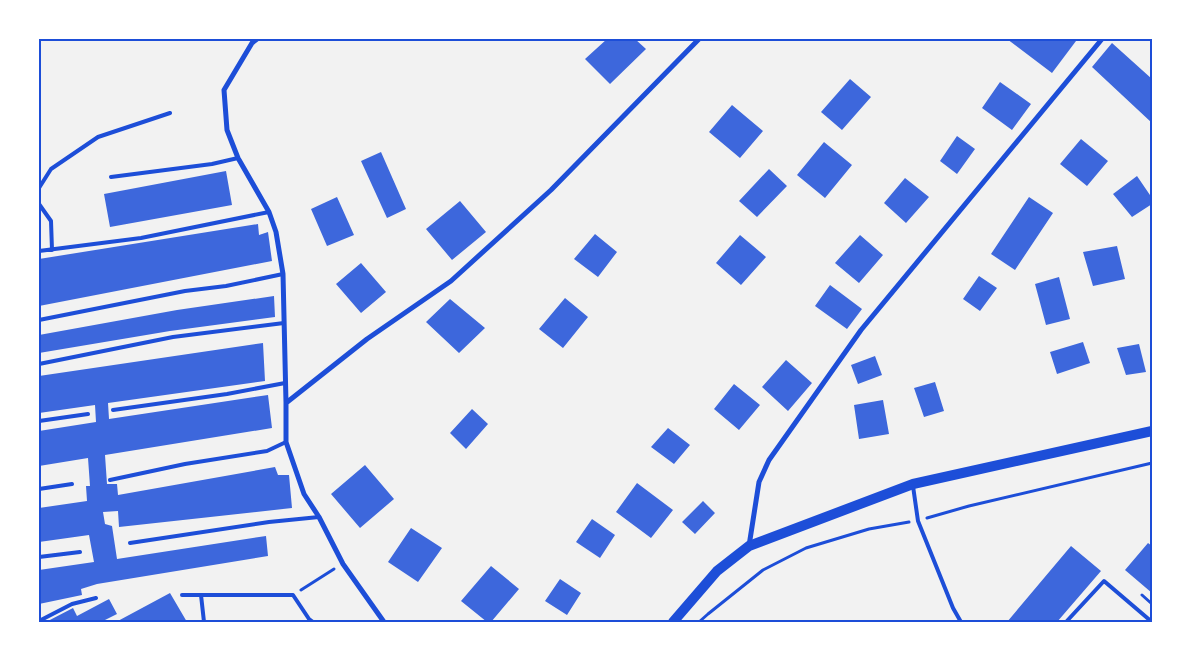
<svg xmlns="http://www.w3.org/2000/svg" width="1191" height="661" viewBox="0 0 1191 661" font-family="'PT Sans',sans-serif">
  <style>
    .building { fill: #3d67dc }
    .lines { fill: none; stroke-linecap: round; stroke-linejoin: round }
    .path { stroke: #1d4ed8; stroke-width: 3 }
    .service { stroke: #1d4ed8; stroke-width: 4 }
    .minor { stroke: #1d4ed8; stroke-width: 5 }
    .secondary { stroke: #1d4ed8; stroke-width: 10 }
    .neatline { fill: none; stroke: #1d4ed8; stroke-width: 2 }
  </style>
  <rect width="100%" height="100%" fill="#f2f2f2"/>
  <path class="building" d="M 607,39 L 635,39 L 646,49 L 610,84 L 585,59 Z
    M 1007,39 L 1073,39 L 1076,41 L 1052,73 Z
    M 1112,43 L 1152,79 L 1152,123 L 1092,67 Z
    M 850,79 L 871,97 L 842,130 L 821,112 Z
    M 1000,82 L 1031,104 L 1012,130 L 982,108 Z
    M 732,105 L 763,131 L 740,158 L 709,132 Z
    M 957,136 L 975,149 L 957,174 L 940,161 Z
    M 1081,139 L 1108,161 L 1087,186 L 1060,164 Z
    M 824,142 L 852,165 L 825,198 L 797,175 Z
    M 381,152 L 406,209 L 387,218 L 361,161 Z
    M 769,169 L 787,186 L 757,217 L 739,201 Z
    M 226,171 L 232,205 L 110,227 L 104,194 Z
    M 1137,176 L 1152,198 L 1152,204 L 1132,217 L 1113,194 Z
    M 905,178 L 929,197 L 906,223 L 884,203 Z
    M 337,197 L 354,235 L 327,246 L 311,209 Z
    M 1029,197 L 1053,213 L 1015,270 L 991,254 Z
    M 460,201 L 486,232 L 452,260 L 426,229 Z
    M 258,224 L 259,235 L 268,232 L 272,261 L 39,306 L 39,259 Z
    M 595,234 L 617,252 L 598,277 L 574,259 Z
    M 740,235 L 766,257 L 741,285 L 716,263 Z
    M 860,235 L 883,255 L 859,283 L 835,263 Z
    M 1117,246 L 1125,279 L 1093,286 L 1083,252 Z
    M 361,263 L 386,292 L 361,313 L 336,284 Z
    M 979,276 L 997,288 L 980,311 L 963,299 Z
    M 1059,277 L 1070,319 L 1046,325 L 1035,284 Z
    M 830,285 L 862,309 L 847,329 L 815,306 Z
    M 274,296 L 275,317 L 170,331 L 39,353 L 39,335 L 177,310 Z
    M 565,298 L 588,317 L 563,348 L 539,329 Z
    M 450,299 L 485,328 L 459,353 L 426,322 Z
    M 1083,342 L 1090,363 L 1057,374 L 1050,352 Z
    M 263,343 L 265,381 L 108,403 L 109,419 L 268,395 L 272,428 L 105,455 L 107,484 L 117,484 L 118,495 L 275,467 L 278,475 L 289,475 L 292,508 L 119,527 L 118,511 L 103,512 L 105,524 L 112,526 L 117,559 L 266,536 L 268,556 L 97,584 L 81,589 L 82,595 L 39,604 L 39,570 L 94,562 L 89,535 L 39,542 L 39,508 L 87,501 L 86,486 L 90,486 L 88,458 L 39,466 L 39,431 L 96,422 L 95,405 L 39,413 L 39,376 Z
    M 1139,344 L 1146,372 L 1126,375 L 1117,348 Z
    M 875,356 L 882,375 L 858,384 L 851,365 Z
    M 786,360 L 812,383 L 788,411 L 762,387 Z
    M 935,382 L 944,411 L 924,417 L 914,388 Z
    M 734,384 L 760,405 L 739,430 L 714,409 Z
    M 883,400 L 889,434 L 859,439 L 854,405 Z
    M 472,409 L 488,424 L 466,449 L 450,433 Z
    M 668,428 L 690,445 L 674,464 L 651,447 Z
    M 365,465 L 394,499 L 360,528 L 331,494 Z
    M 637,483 L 673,510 L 651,538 L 616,512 Z
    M 703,501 L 715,513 L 695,534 L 682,522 Z
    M 592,519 L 615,535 L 600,558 L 576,542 Z
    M 411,528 L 442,548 L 418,582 L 388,562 Z
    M 1148,543 L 1152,546 L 1152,593 L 1125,570 Z
    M 1071,546 L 1101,571 L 1057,622 L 1007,622 Z
    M 491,566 L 519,589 L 491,622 L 487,622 L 461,601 Z
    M 560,579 L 581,593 L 567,615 L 545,601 Z
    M 170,593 L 187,622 L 116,622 Z
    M 109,599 L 117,614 L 101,622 L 46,622 L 73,608 L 77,616 Z"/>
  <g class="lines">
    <path class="path" d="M 927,518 L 969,506 L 1152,463
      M 301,590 L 334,569
      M 1142,595 L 1152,604
      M 699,622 L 708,614 L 763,570 L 806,548 L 869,529 L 909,522"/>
    <path class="service" d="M 111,177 L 212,164 L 238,158
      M 39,188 L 51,169 L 98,137 L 170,113
      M 39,204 L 51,221 L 52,250
      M 39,251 L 141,238 L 269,212
      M 39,320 L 185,291 L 226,286 L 283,274
      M 39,364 L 173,337 L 284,323
      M 113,410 L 227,394 L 285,383
      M 39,421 L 88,414
      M 110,480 L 185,464 L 267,451 L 286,442
      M 913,486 L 918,521 L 953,608 L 961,622
      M 39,489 L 72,484
      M 130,543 L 269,522 L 319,517
      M 39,557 L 80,552
      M 182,595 L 293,595 L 309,619 L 313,622
      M 201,595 L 204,622
      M 39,621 L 72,604 L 96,598
      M 1066,622 L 1104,581 L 1152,622"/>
    <path class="minor" d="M 257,39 L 252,43 L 224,90 L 227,130 L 238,158 L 269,212 L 276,232 L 283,274 L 286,403
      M 749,546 L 759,482 L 769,460 L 861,330 L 1102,39
      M 384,622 L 343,564 L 319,517 L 304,494 L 286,442 L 286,403 L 367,339 L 451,281 L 551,190 L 699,39"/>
    <path class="secondary" d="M 673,622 L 717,571 L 749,546 L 913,484 L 1152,431"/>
  </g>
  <rect width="1191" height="661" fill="none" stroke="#ffffff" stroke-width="80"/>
  <rect x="40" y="40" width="1111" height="581" class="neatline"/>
</svg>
